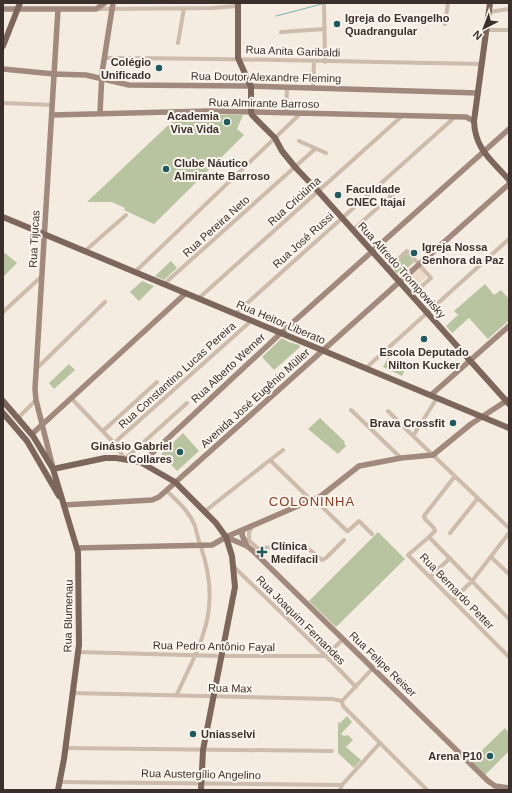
<svg xmlns="http://www.w3.org/2000/svg" width="512" height="793" viewBox="0 0 512 793" font-family="Helvetica,sans-serif">
  <style>
    .green { fill: #b8c4a0 }
    .plaza { fill: #ecdcc8 }
    .lines { fill: none; stroke-linecap: round; stroke-linejoin: round }
    .stream { stroke: #7fb0b2; stroke-width: 1 }
    .street { stroke: #cdbbac; stroke-width: 4 }
    .secondary { stroke: #a18a7d; stroke-width: 5.5 }
    .primary { stroke: #7d675c; stroke-width: 6 }
    .poi-dot { fill: #1f5a5e; stroke: #fbf5ee; stroke-width: 1.5 }
    .labels { text-anchor: middle; stroke-width: 4; stroke-linejoin: round; paint-order: stroke }
    .poi-label { font-size: 11px; font-weight: bold; fill: #3b302b; stroke: #fbf5ee; text-anchor: start }
    .street-label { font-size: 11px; fill: #3b302b; stroke: #fbf5ee }
    .quarter-label { font-size: 13px; letter-spacing: 1px; fill: #8c3b22; stroke: #fbf5ee }
  </style>
  <rect width="100%" height="100%" fill="#f4ebe1"/>
  <path class="green" d="M 180,114 L 243,115 L 237,129 L 244,135 L 154,224 L 124,210 L 125,208 L 112,202 L 87,202 Z
    M 5,253 L 17,263 L 3,277 L 3,255 Z
    M 406,253 L 414,262 L 399,276 L 391,267 Z
    M 171,261 L 177,268 L 164,280 L 155,276 Z
    M 142,281 L 154,286 L 139,301 L 130,292 Z
    M 485,284 L 494,295 L 501,290 L 509,299 L 509,320 L 488,339 L 469,318 L 452,333 L 446,326 L 458,315 L 454,311 Z
    M 282,338 L 289,342 L 299,345 L 300,347 L 274,370 L 262,357 Z
    M 388,358 L 406,367 L 402,376 L 383,367 Z
    M 69,364 L 75,370 L 54,389 L 49,383 Z
    M 320,418 L 345,442 L 344,443 L 346,446 L 338,454 L 308,429 Z
    M 183,433 L 199,451 L 177,471 L 161,454 Z
    M 378,532 L 405,559 L 336,627 L 309,601 Z
    M 347,716 L 352,722 L 341,734 L 344,736 L 348,735 L 353,740 L 346,747 L 361,760 L 354,768 L 338,753 L 338,722 L 340,723 Z
    M 505,728 L 509,733 L 509,751 L 485,775 L 471,761 Z"/>
  <path class="plaza" d="M 419,267 L 427,277 L 412,290 L 404,281 Z"/>
  <g class="lines">
    <path class="stream" d="M 276,16 L 322,4"/>
    <path class="street" d="M 324,3 L 325,62
      M 96,9 L 212,8 L 238,6
      M 489,12 L 509,9
      M 445,24 L 448,3
      M 486,30 L 509,30
      M 281,32 L 325,29
      M 178,43 L 184,8
      M 104,58 C 230,58 356,62 482,64
      M 313,88 L 314,61
      M 3,103 L 52,105
      M 286,113 L 287,88
      M 299,141 L 326,153
      M 353,230 L 394,193
      M 85,251 L 126,215
      M 388,268 L 407,251 L 431,278 L 412,295
      M 135,272 L 301,113
      M 164,284 L 315,149
      M 199,298 L 402,116
      M 3,312 L 42,276
      M 235,314 L 455,117
      M 37,368 L 105,302
      M 366,368 L 509,239
      M 71,398 L 114,443 L 125,459 L 187,403
      M 437,398 L 413,436 L 509,528
      M 351,410 L 401,458
      M 388,411 L 413,436
      M 18,418 L 36,400
      M 103,431 L 157,382
      M 114,443 L 251,321
      M 270,460 L 283,450
      M 455,476 L 424,516 L 425,519 L 434,528 L 435,531 L 429,537 L 408,555 L 509,657
      M 167,491 C 178,502 189,511 195,526 C 197,533 198,540 201,547 C 222,609 202,641 176,696
      M 314,499 L 347,531 L 348,531 L 359,521 L 372,534
      M 204,512 L 270,460 L 311,500
      M 253,526 L 249,532 L 249,540 L 257,548 L 305,546 L 322,560 L 326,558 L 344,540
      M 450,533 L 478,498
      M 429,537 L 509,619
      M 491,557 L 509,574
      M 233,566 L 326,656 L 356,687
      M 430,577 L 450,558
      M 453,600 L 472,581 L 509,533
      M 78,652 L 221,656 L 326,656 L 343,639
      M 72,693 L 332,699 L 342,701 L 373,668
      M 342,701 L 343,706 L 427,790
      M 65,748 L 332,751
      M 60,782 L 342,785
      M 340,790 L 342,785 L 380,743"/>
    <path class="secondary" d="M 3,9 L 96,9 L 105,3
      M 3,69 L 54,74 L 86,75 L 129,85 L 246,86 L 478,93
      M 100,113 L 102,73 L 113,3
      M 52,115 L 208,111 L 466,117 L 474,121
      M 431,395 L 509,326
      M 32,434 L 186,293
      M 140,462 L 148,457 L 281,333 L 509,129
      M 53,468 L 36,400 L 35,389 L 58,9
      M 64,505 L 152,500 L 159,497 L 509,184
      M 243,530 L 242,535 L 247,546
      M 226,537 L 247,546 L 253,551 L 488,781 L 495,786 L 509,788
      M 77,548 L 212,545 L 226,537 L 321,496 L 359,466 L 401,458 L 433,455 L 471,424 L 509,399"/>
    <path class="primary" d="M 238,3 L 238,58 L 251,87 L 251,112 L 252,115 L 275,138 L 282,151 L 295,167 L 318,191 L 509,404
      M 490,3 L 474,121 C 475,150 492,160 509,180
      M 3,46 L 20,3
      M 3,217 L 509,428
      M 3,401 L 33,436 L 53,469 L 78,552 L 79,645 L 64,759 L 58,790
      M 3,413 L 27,441 L 59,496
      M 53,469 L 105,458 L 116,458 L 140,462 L 175,482 L 216,523 L 226,537 L 232,556 L 235,587 L 203,750 L 201,790"/>
  </g>
  <g class="poi-dot">
    <circle cx="337" cy="24" r="4"/>
    <circle cx="159" cy="68" r="4"/>
    <circle cx="227" cy="122" r="4"/>
    <circle cx="166" cy="169" r="4"/>
    <circle cx="338" cy="195" r="4"/>
    <circle cx="414" cy="253" r="4"/>
    <circle cx="424" cy="339" r="4"/>
    <circle cx="453" cy="423" r="4"/>
    <circle cx="180" cy="452" r="4"/>
    <path d="M260 546h4v4h4v4h-4v4h-4v-4h-4v-4h4z"/>
    <circle cx="193" cy="734" r="4"/>
    <circle cx="490" cy="756" r="4"/>
  </g>
  <g class="labels">
    <g class="poi-label">
      <text x="345" y="22">Igreja do Evangelho<tspan x="345" dy="13">Quadrangular</tspan></text>
      <text x="151" y="66" text-anchor="end">Colégio<tspan x="151" dy="13">Unificado</tspan></text>
      <text x="219" y="120" text-anchor="end">Academia<tspan x="219" dy="13">Viva Vida</tspan></text>
      <text x="174" y="167">Clube Náutico<tspan x="174" dy="13">Almirante Barroso</tspan></text>
      <text x="346" y="193">Faculdade<tspan x="346" dy="13">CNEC Itajaí</tspan></text>
      <text x="422" y="251">Igreja Nossa<tspan x="422" dy="13">Senhora da Paz</tspan></text>
      <text x="424" y="356" text-anchor="middle">Escola Deputado<tspan x="424" dy="13">Nilton Kucker</tspan></text>
      <text x="445" y="427" text-anchor="end">Brava Crossfit</text>
      <text x="172" y="450" text-anchor="end">Ginásio Gabriel<tspan x="172" dy="13">Collares</tspan></text>
      <text x="271" y="550">Clínica<tspan x="271" dy="13">Medifacil</tspan></text>
      <text x="201" y="738">Uniasselvi</text>
      <text x="482" y="760" text-anchor="end">Arena P10</text>
    </g>
    <g class="street-label">
      <text transform="translate(293 51) rotate(2)" y="4">Rua Anita Garibaldi</text>
      <text transform="translate(266 77) rotate(1)" y="4">Rua Doutor Alexandre Fleming</text>
      <text transform="translate(264 103) rotate(1)" y="4">Rua Almirante Barroso</text>
      <text transform="translate(294 201) rotate(-42)" y="4">Rua Criciúma</text>
      <text transform="translate(216 226) rotate(-42)" y="4">Rua Pereira Neto</text>
      <text transform="translate(34 239) rotate(-87)" y="4">Rua Tijucas</text>
      <text transform="translate(303 240) rotate(-42)" y="4">Rua José Russi</text>
      <text transform="translate(402 270) rotate(48)" y="4">Rua Alfredo Trompowisky</text>
      <text transform="translate(281 322) rotate(23)" y="4">Rua Heitor Liberato</text>
      <text transform="translate(228 368) rotate(-43)" y="4">Rua Alberto Werner</text>
      <text transform="translate(177 375) rotate(-42)" y="4">Rua Constantino Lucas Pereira</text>
      <text transform="translate(255 398) rotate(-42)" y="4">Avenida José Eugênio Müller</text>
      <text transform="translate(457 591) rotate(46)" y="4">Rua Bernardo Petter</text>
      <text transform="translate(68 616) rotate(-89)" y="4">Rua Blumenau</text>
      <text transform="translate(301 620) rotate(45)" y="4">Rua Joaquim Fernandes</text>
      <text transform="translate(214 646) rotate(1)" y="4">Rua Pedro Antônio Fayal</text>
      <text transform="translate(383 664) rotate(44)" y="4">Rua Felipe Reiser</text>
      <text transform="translate(230 688) rotate(1)" y="4">Rua Max</text>
      <text transform="translate(201 774) rotate(1)" y="4">Rua Austergílio Angelino</text>
    </g>
    <g class="quarter-label">
      <text x="312" y="506">COLONINHA</text>
    </g>
  </g>
  <rect width="512" height="793" fill="none" stroke="#3b302b" stroke-width="8"/>
  <g transform="translate(484 28) rotate(222)" stroke="#fbf5ee" stroke-width="3" paint-order="stroke">
  <path d="M0-3L7 15L0 10L-7 15Z" fill="#3b302b"/>
  <text y="-6" font-size="11" font-weight="bold" text-anchor="middle" fill="#3b302b">N</text>
  </g>
</svg>
